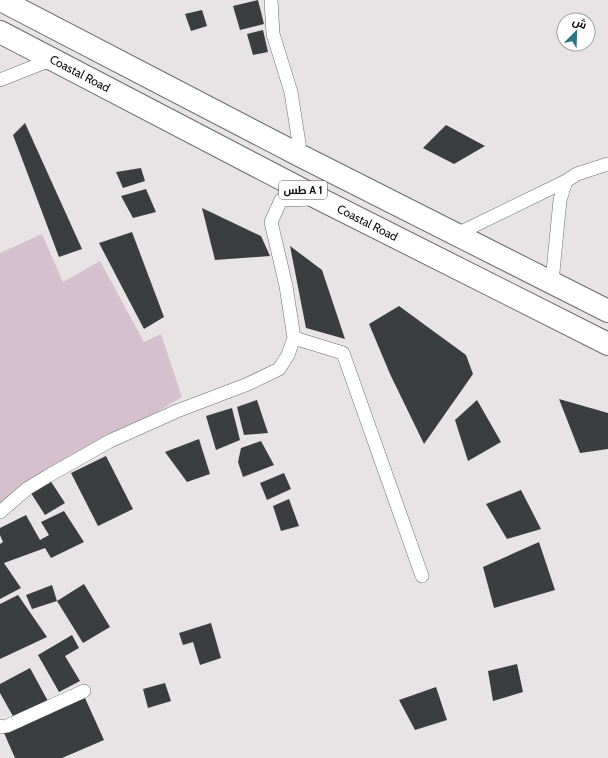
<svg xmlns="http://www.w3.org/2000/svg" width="608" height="758" viewBox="0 0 608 758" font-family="Cabin,Cairo,sans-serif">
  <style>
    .green { fill: #d6c0cd }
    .building { fill: #3b3e3e }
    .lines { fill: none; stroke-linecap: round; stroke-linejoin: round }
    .street-casing { stroke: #6d6a6c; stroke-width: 14 }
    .highway-casing { stroke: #6d6a6c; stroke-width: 24 }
    .street { stroke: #fff; stroke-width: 13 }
    .highway { stroke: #fff; stroke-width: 22 }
    .labels { text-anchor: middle; stroke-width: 4; stroke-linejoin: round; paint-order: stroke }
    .shield { fill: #fff; stroke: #565556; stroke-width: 1 }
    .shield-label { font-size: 11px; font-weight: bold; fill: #0d0c0d }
    .street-label { font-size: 12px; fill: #0d0c0d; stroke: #fff }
  </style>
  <rect width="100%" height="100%" fill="#e8e4e6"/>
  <path class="green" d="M 42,234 L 63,282 L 100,261 L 144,342 L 161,334 L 182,397 L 37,483 L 0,509 L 0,253 Z"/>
  <path class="building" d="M 258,0 L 264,24 L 240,30 L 233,6 Z
    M 202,10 L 207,26 L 191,31 L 185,14 Z
    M 263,30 L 268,52 L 253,55 L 247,34 Z
    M 25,123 L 82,249 L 59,257 L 13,135 Z
    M 446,125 L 485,146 L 454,164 L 423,148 Z
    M 141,168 L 145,181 L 123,188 L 116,172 Z
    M 146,189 L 156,212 L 133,218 L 121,196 Z
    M 202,208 L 261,236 L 270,256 L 215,260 Z
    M 132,232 L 164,317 L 144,329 L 99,243 Z
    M 290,246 L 322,270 L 345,339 L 306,328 Z
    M 399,306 L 466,355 L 473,374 L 424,444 L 390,374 L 369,324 Z
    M 559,399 L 608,413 L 608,449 L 580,453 Z
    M 257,400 L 268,433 L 244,435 L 237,407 Z
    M 477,400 L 501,442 L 468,461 L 455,420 Z
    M 232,408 L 240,440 L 216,450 L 206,416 Z
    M 199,439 L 210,474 L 187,482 L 165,452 Z
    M 261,441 L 274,465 L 243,477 L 238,462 L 241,448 Z
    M 106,456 L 133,509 L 98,526 L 71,473 Z
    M 284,473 L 291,489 L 267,500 L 260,483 Z
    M 48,477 L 65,503 L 45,515 L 29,490 Z
    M 521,490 L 541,529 L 507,539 L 486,504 Z
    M 289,499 L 299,526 L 281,531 L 273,506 Z
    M 64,511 L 84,542 L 51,558 L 45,548 L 4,563 L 21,588 L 0,599 L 0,544 L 3,542 L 0,535 L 0,528 L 26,515 L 40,540 L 49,535 L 41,522 Z
    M 539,542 L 555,590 L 494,608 L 483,567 Z
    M 84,584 L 110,627 L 83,643 L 57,601 Z
    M 52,585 L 57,601 L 32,609 L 26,595 Z
    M 18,595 L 47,637 L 0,659 L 0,604 Z
    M 211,623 L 221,658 L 200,665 L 193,642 L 183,645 L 179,633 Z
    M 72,635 L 79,648 L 65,656 L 80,681 L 59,692 L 38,655 Z
    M 517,664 L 523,692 L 493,701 L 488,671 Z
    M 30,668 L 49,703 L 14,718 L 0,693 L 0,684 Z
    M 165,683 L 171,701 L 148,708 L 143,689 Z
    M 436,687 L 447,720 L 415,730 L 399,700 Z
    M 85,698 L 104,740 L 62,758 L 15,758 L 4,733 Z"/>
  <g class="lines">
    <g class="street-casing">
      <path id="street" d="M 271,0 L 273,34 L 291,92 L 301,156
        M 0,80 L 53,59
        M 457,234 L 566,181
        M 552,282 L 560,200 L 566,181 L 577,174 L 608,164
        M 294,338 L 343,353 L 422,576
        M 0,512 L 28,488 L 48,476 L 110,441 L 177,411 L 248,384 L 279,369 L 288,355 L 294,338 L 286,286 L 271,222 L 281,200 L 315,199
        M 0,726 L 2,727 L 7,726 L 84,691"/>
    </g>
    <g class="highway-casing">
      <g id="highway">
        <path d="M 1,0 L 301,156 L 608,311"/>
        <path id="s1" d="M 0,32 L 320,199 L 608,344"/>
      </g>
    </g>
    <use href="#street" class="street"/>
    <use href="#highway" class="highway"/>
  </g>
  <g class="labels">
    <rect class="shield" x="279" y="181" width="48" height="18" rx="3"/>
    <g class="shield-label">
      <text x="303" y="194">طس A 1</text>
    </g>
    <g class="street-label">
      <text dy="4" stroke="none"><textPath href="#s1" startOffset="90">Coastal Road</textPath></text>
      <text dy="4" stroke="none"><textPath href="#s1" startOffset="414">Coastal Road</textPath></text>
    </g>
  </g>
  <g transform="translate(576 32) rotate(23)"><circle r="19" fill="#ffffff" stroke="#9e9e9e"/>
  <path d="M0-3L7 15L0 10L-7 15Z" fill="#2d757e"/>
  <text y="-6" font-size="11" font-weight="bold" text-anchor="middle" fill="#0d0c0d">ش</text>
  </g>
</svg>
